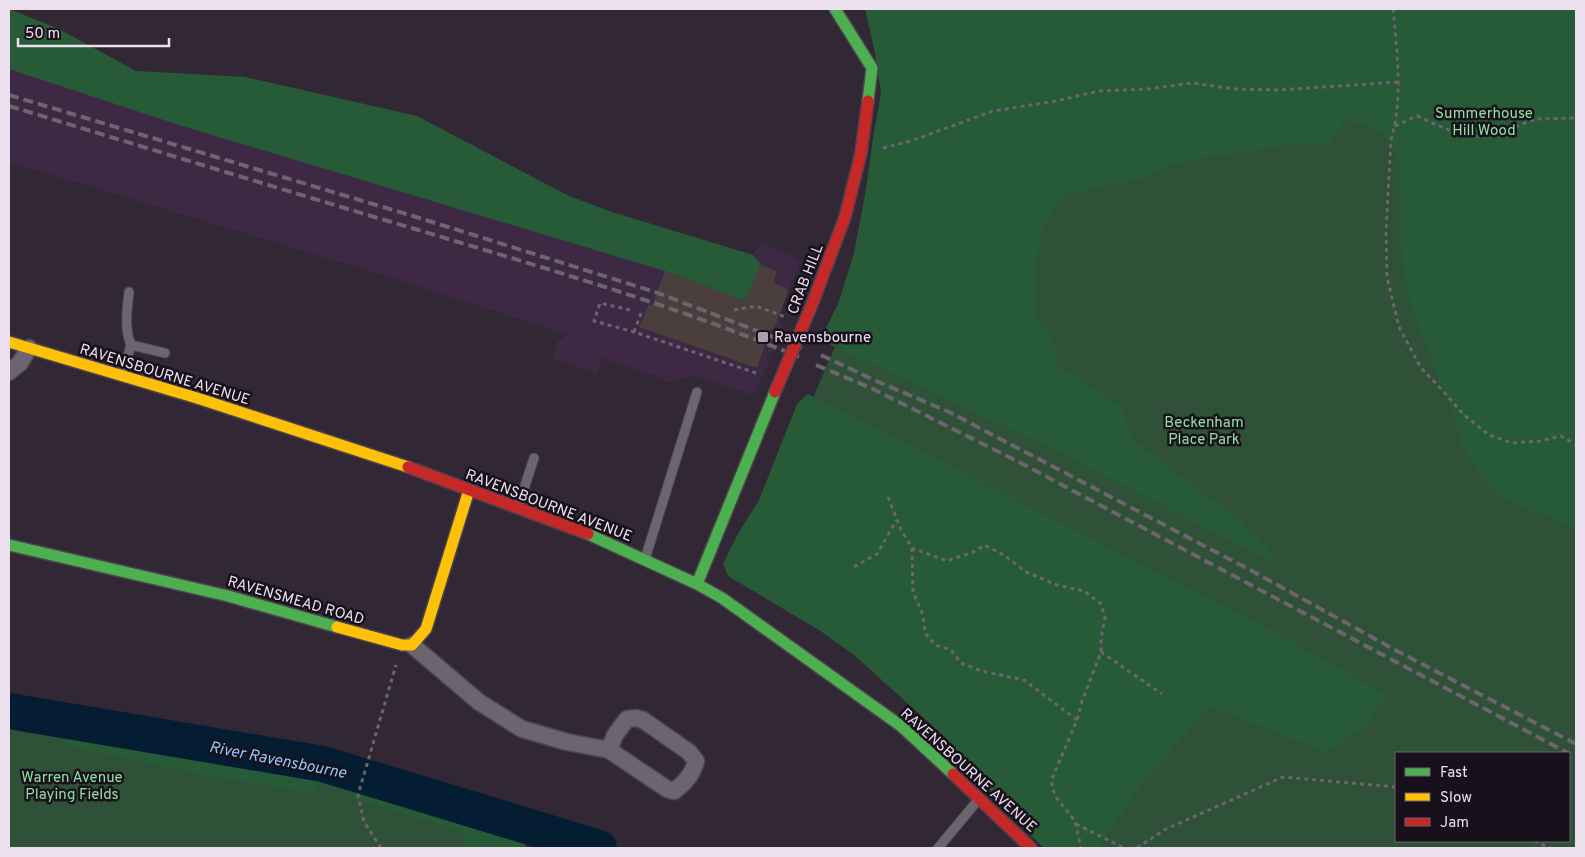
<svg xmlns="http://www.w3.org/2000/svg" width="1585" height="857" viewBox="0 0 1585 857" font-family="Overpass,sans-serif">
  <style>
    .built { fill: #3e2944 }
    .green { fill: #2f5138; fill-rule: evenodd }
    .forest { fill: #275a37 }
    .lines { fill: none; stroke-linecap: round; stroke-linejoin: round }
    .river { stroke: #041d32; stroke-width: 36 }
    .building { fill: #4a3f3c }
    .lane-casing { stroke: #4c434e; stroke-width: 11 }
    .street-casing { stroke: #4c434e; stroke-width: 19 }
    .fast-casing { stroke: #4c434e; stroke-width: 14 }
    .slow-casing { stroke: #4c434e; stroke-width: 14 }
    .jam-casing { stroke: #4c434e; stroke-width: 14 }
    .path { stroke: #6c646e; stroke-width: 3; stroke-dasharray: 4 4; stroke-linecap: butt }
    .lane { stroke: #6c646e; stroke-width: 9 }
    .street { stroke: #6c646e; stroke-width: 16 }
    .fast { stroke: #4caf50; stroke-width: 11 }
    .slow { stroke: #ffc107; stroke-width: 11 }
    .jam { stroke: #c62828; stroke-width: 11 }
    .rail { stroke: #6c646e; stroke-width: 4; stroke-dasharray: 10 5; stroke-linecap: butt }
    .jam-bridge-casing { stroke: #4c434e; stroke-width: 14; stroke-linecap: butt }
    .jam-bridge { stroke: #c62828; stroke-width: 11 }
    .poi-dot { fill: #aba0ae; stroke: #18101a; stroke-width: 2 }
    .labels { text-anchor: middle; stroke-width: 5; stroke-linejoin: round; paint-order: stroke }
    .park-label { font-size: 15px; fill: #8ce1a0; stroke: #18101a }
    .street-label { font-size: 15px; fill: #ece0ef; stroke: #18101a }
    .poi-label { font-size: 15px; fill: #ece0ef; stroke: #18101a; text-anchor: start }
    .water-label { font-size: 16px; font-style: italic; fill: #8bc8fe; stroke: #18101a }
  </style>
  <rect width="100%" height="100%" fill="#322835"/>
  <path class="built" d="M 9,9 L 57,28 L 136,71 L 245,77 L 417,116 L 569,196 L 612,212 L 753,255 L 761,242 L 801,261 L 780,309 L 777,313 L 782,323 L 781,333 L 754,395 L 693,375 L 666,383 L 663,378 L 602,358 L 597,374 L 552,359 L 558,344 L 556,343 L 568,335 L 393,278 L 9,162 Z"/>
  <path class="green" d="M 1576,9 L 1576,848 L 1076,848 L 810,405 L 864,279 L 895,178 ZM 1396,753 L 1569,753 L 1569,841 L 1396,841 Z
    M 9,711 L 338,769 L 473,817 L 467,848 L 9,848 Z"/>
  <path class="forest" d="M 9,9 L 57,28 L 136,71 L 245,77 L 417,116 L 569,196 L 612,212 L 753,255 L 761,265 L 745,301 L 665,271 L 182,126 L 9,69 Z
    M 865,9 L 1576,9 L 1576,528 L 1531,511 L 1495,492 L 1476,469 L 1461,444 L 1453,412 L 1439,380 L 1409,299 L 1402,261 L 1399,213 L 1398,158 L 1391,140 L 1376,129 L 1345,119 L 1328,145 L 1292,145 L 1210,157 L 1168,166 L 1137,180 L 1063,195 L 1042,229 L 1036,263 L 1035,296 L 1037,320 L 1052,333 L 1058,366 L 1120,405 L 1133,438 L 1161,462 L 1177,473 L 1239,520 L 1271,550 L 1275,563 L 1046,446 L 820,340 L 838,304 L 854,253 L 866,189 L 873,138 L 881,93 L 875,53 Z
    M 808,394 L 1260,624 L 1387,695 L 1366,726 L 1327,753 L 1248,721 L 1209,707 L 1140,786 L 1098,848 L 1044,848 L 1008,813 L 947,739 L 854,655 L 819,630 L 728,576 L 723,564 L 739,532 L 759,500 L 797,404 Z
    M 61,731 L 195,752 L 323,778 L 314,794 L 213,777 L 66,746 Z
    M 373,788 L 473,817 L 487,823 L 522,832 L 526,848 L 467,848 L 460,830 L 342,796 Z"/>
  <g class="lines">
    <path class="river" d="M 9,711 L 323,764 L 599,848"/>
  </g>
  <path class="building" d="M 761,265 L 777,271 L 773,282 L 789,290 L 774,329 L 771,328 L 757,368 L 639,327 L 649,304 L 652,305 L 665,271 L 745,301 Z"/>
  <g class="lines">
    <g class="lane-casing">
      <path id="lane" d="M 131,345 L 165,353
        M 122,375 L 131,345 C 124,328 127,310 129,292
        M 518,507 L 534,458
        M 645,559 L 697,392
        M 938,848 L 979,799"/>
    </g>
    <g class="street-casing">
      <path id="street" d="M 9,372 L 20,363 L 29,348
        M 412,645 L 479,702 L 522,729 L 567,742 L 609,750 L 667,789 L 674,791 C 685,783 693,774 696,761 L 689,752 L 643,720 L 636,718 L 627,719 L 615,735 L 609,750"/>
    </g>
    <g class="fast-casing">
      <path id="fast" d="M 835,9 L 872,68 L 868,101
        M 588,534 L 697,584 L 722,598 L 901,726 L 953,774
        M 9,545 L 228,596 L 337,627
        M 697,584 L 775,392"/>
    </g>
    <g class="slow-casing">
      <path id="slow" d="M 9,342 L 197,398 L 408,467
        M 337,627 L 402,645 L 412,645 L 426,629 L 469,490"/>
    </g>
    <g class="jam-casing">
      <path id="jam" d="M 813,302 L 845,217 L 861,153 L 868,101
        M 408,467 L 588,534
        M 953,774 L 1031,848"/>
    </g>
    <path class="path" d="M 1393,9 C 1397,50 1403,100 1391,140 L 1386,231 L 1387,277 L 1399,327 L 1421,368 L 1444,392 L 1463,414 L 1489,435 L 1512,443 L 1540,441 L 1561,436 L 1576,445
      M 1395,126 L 1417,116 L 1460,135 L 1486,137 L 1536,119 L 1576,118
      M 883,148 L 911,141 L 993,111 L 1056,101 L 1099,91 L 1148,89 L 1192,83 L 1235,89 L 1278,90 L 1398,82
      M 630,310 L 600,303 L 594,321 L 634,332 L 759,374
      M 734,310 L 756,306 L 785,317
      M 634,332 L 642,311
      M 888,497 L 901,530 L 912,548 L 947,561 L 976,551 L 984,545 L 1004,555 L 1026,572 L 1057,585 L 1084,591 L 1101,604 L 1105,617 L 1101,639 L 1101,652 L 1082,701 L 1077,720 L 1051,781 L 1055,796 L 1075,821 L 1081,848
      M 912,548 L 913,592 L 923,615 L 925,633 L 935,645 L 951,650 L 961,663 L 981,671 L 1024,680 L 1077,720
      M 854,567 L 877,554 L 896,521
      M 1101,652 L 1162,694
      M 1076,824 L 1124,848
      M 1534,841 L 1551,848
      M 381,848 L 364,822 L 358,795 L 396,665
      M 1137,848 L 1164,830 L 1283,777 L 1396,787"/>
    <use href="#lane" class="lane"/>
    <use href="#street" class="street"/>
    <use href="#fast" class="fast"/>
    <use href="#slow" class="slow"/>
    <use href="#jam" class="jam"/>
    <path class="rail" d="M 9,95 L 413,216 L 655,292 L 802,348
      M 9,106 C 144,147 280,189 415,229 C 544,268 674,305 799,357
      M 821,355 L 874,380 L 949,412 L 1254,572 L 1397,651 L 1576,744
      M 816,365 L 871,388 L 1015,460 L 1568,753"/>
    <g class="jam-bridge-casing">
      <path id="jam-bridge" d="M 775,392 L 813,302"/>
    </g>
    <use href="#jam-bridge" class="jam-bridge"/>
  </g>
  <rect class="poi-dot" x="757" y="331" width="12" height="12" rx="2.5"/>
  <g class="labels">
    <g class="park-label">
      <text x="1484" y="118">Summerhouse<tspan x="1484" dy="17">Hill Wood</tspan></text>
      <text x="1204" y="427">Beckenham<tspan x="1204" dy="17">Place Park</tspan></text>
      <text x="72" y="782">Warren Avenue<tspan x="72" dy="17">Playing Fields</tspan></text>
    </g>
    <g class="street-label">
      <text transform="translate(805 279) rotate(-69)" y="5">CRAB HILL</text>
      <text transform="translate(165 374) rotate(17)" y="5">RAVENSBOURNE AVENUE</text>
      <text transform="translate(549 505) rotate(21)" y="5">RAVENSBOURNE AVENUE</text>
      <text transform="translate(296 600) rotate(16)" y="5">RAVENSMEAD ROAD</text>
      <text transform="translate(969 770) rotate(42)" y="5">RAVENSBOURNE AVENUE</text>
    </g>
    <g class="poi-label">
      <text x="774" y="342">Ravensbourne</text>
    </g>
    <g class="water-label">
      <text transform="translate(278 759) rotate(11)" y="6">River Ravensbourne</text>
    </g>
  </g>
  <rect width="1585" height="857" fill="none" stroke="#ece0ef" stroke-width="20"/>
  <rect x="1395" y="752" width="175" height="90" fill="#18101a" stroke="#6d636f"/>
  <rect x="1405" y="768" width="25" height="8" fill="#4caf50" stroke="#6d636f"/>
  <text x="1440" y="777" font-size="15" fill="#ece0ef">Fast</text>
  <rect x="1405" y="793" width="25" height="8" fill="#ffc107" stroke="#6d636f"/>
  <text x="1440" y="802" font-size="15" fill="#ece0ef">Slow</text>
  <rect x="1405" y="818" width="25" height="8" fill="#c62828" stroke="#6d636f"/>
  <text x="1440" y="827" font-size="15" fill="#ece0ef">Jam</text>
  <path d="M18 38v8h151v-8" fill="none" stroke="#ece0ef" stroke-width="2.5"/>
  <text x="25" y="38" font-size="15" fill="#ece0ef" stroke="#18101a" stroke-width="4" paint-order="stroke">50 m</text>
</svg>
